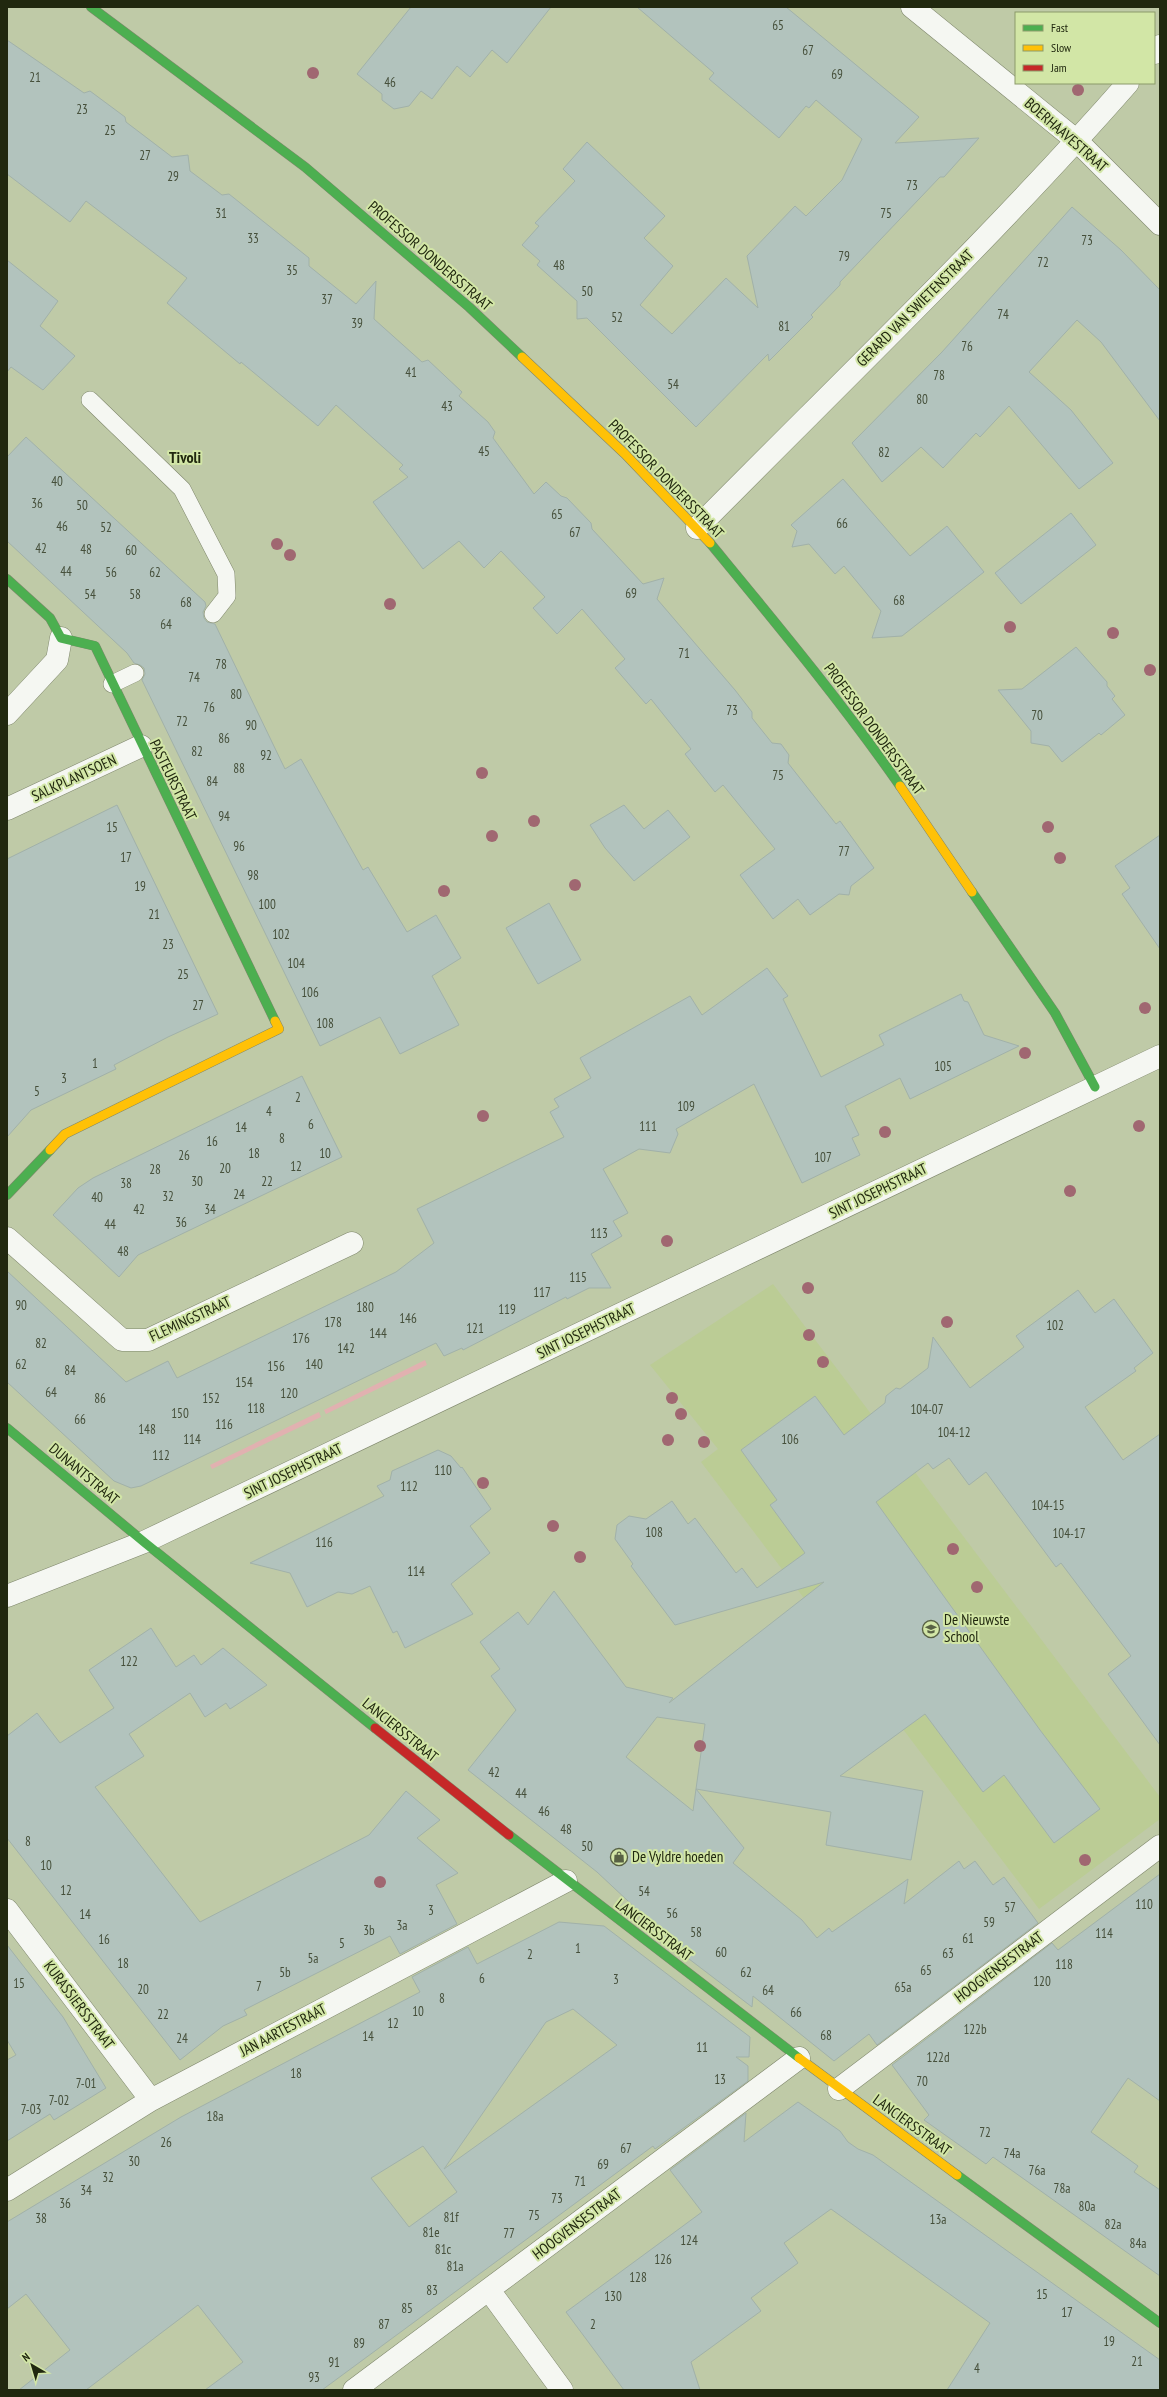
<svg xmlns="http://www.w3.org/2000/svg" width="1167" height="2397" viewBox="0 0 1167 2397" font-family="'PT Sans Narrow',sans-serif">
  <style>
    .built { fill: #bbcc95 }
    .green { fill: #e1b1b0 }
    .building { fill: #b2c3bd; stroke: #a1b1a9; fill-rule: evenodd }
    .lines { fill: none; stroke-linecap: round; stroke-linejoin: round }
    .lane-casing { stroke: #7f876c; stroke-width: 18 }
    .street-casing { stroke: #7f876c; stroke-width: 23 }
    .fast-casing { stroke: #7f876c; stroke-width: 10 }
    .slow-casing { stroke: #7f876c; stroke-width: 10 }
    .jam-casing { stroke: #7f876c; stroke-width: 10 }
    .lane { stroke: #f5f7f2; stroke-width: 17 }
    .street { stroke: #f5f7f2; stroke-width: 22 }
    .fast { stroke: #4caf50; stroke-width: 9 }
    .slow { stroke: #ffc107; stroke-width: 9 }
    .jam { stroke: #c62828; stroke-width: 9 }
    .tree { fill: #a06771 }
    .labels { text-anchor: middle; stroke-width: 4; stroke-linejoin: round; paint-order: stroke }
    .number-label { font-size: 13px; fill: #454f3a }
    .street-label { font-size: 15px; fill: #21280f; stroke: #d2e6a6 }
    .poi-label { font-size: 15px; fill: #21280f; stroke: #d2e6a6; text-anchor: start }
    .neighbourhood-label { font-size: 16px; font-weight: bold; fill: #21280f; stroke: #d2e6a6 }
  </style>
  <rect width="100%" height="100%" fill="#bfcaa7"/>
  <path class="built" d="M 773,1284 L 1160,1797 L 1160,1819 L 1039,1909 L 701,1462 L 718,1449 L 650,1365 Z"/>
  <path class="green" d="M 425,1360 L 427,1365 L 326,1414 L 324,1410 Z
    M 319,1412 L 321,1417 L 212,1469 L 210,1465 Z"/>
  <path class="building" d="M 411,7 L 551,7 L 507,63 L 492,50 L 470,77 L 457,66 L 432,99 L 421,91 L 409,106 L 394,109 L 382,100 L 382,94 L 357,74 Z
    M 637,7 L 786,7 L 919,117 L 895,143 L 979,138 L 944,177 L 940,177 L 840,282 L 840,285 L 811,315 L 813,317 L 769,361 L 768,354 L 696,427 L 587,318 L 577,319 L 577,301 L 537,265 L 540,261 L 522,245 L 539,226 L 535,223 L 575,181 L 563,169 L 587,142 L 665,216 L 644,238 L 673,266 L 640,305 L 672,334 L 726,278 L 758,308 L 747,256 L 795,206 L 806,216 L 842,180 L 862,139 L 816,100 L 809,108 L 806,106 L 779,138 L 709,79 L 714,73 Z
    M 7,40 L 84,93 L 90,91 L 125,117 L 126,122 L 172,157 L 188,155 L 190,171 L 222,195 L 229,194 L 309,258 L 309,266 L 356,304 L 376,281 L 374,319 L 422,362 L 428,360 L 462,392 L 459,396 L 488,422 L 495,432 L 493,438 L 534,494 L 546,482 L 561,496 L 567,498 L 591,523 L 592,529 L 643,584 L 664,578 L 657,599 L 735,690 L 752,712 L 752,718 L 772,743 L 781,744 L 789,755 L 788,763 L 836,824 L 840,821 L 874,868 L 851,886 L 849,895 L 839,894 L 810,915 L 798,899 L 773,919 L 740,875 L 775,849 L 723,785 L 715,792 L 685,754 L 691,749 L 651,699 L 646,704 L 615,668 L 625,659 L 582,609 L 557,634 L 533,608 L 545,597 L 501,551 L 484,568 L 459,541 L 423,569 L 373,502 L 408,477 L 399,469 L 403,465 L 336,405 L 318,426 L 241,362 L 240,364 L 167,303 L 187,278 L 86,201 L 70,222 L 7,174 Z
    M 1072,207 L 1121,250 L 1160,290 L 1160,421 L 1101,342 L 1077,320 L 1029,372 L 1071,410 L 1113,463 L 1079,489 L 1009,406 L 980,437 L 976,433 L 943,468 L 921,447 L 882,482 L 852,443 L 942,352 Z
    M 7,260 L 58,301 L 40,326 L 75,356 L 43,390 L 11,367 L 7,372 Z
    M 26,437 L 205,602 L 206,606 L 203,612 L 204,618 L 207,622 L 215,624 L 285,769 L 301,759 L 363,870 L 368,867 L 407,932 L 436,915 L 461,958 L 432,976 L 459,1025 L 400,1054 L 380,1017 L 320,1046 L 142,680 L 145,674 L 144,668 L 140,665 L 134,663 L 127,653 L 7,541 L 7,457 Z
    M 843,479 L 910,556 L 947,526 L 984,572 L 902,636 L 872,638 L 881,611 L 844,566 L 835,574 L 809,544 L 792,547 L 797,531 L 791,525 Z
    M 1071,513 L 1096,545 L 1021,604 L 995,573 Z
    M 1076,647 L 1107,682 L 1107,686 L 1115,696 L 1112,699 L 1125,715 L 1101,735 L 1099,733 L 1062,762 L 1049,746 L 1031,743 L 1031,731 L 998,690 L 1022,689 Z
    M 117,805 L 218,1014 L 168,1037 L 114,1065 L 116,1069 L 31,1110 L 7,1137 L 7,859 Z
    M 624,805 L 644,829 L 668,810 L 690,837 L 634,881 L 605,848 L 590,825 Z
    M 1160,835 L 1160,949 L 1122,894 L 1130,888 L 1115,866 Z
    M 549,903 L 581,960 L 538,984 L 506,928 Z
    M 767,968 L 788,996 L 783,999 L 821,1077 L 884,1045 L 879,1035 L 961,994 L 964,1001 L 968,1002 L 984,1035 L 1019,1046 L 910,1099 L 900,1078 L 845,1106 L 859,1135 L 852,1138 L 860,1155 L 802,1183 L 754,1084 L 676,1129 L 678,1134 L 670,1153 L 639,1149 L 603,1169 L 628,1213 L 613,1221 L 622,1236 L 591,1254 L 611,1288 L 589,1288 L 567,1299 L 566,1297 L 463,1350 L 462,1348 L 444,1356 L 436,1343 L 141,1486 L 131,1488 L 114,1481 L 7,1382 L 7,1271 L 126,1382 L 168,1361 L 177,1378 L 396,1272 L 434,1243 L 417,1209 L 564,1137 L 550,1112 L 559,1107 L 554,1099 L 591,1078 L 580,1058 L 690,996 L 702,1015 Z
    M 302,1076 L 342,1157 L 138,1255 L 119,1277 L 53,1215 L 78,1188 L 93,1178 Z
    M 1078,1290 L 1095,1313 L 1114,1299 L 1153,1353 L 1134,1368 L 1136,1371 L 1085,1407 L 1123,1460 L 1160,1434 L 1160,1745 L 1108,1674 L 1131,1656 L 1061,1563 L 1056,1567 L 986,1472 L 969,1485 L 949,1458 L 933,1469 L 928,1463 L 876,1502 L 1040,1730 L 1100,1809 L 1054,1843 L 1004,1775 L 983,1792 L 925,1714 L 840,1776 L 923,1791 L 911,1860 L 826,1845 L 831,1812 L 696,1789 L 705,1724 L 657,1717 L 626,1757 L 693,1811 L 696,1789 L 744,1848 L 733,1863 L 802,1920 L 817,1938 L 829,1928 L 832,1932 L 908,1879 L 904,1904 L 959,1861 L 964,1869 L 975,1861 L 993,1885 L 1004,1877 L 1038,1923 L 877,2045 L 869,2034 L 834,2061 L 753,1996 L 752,2007 L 651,1930 L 659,1930 L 597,1872 L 468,1770 L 516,1710 L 491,1676 L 500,1669 L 480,1642 L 518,1612 L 528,1625 L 554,1591 L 626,1687 L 673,1698 L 669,1703 L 824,1582 L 675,1625 L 631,1566 L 633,1564 L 615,1539 L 617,1525 L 629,1516 L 646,1519 L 672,1501 L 688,1524 L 695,1518 L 736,1573 L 742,1568 L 757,1588 L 805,1553 L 770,1505 L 777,1500 L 741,1450 L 815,1396 L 844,1435 L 885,1403 L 886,1396 L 896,1388 L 900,1389 L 928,1368 L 933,1337 L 970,1388 L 1024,1347 L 1016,1336 Z
    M 438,1450 L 451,1456 L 461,1468 L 462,1467 L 491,1509 L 470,1526 L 490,1553 L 451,1584 L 473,1614 L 405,1648 L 397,1631 L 393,1633 L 370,1586 L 352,1594 L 338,1592 L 307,1607 L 290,1573 L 250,1563 L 384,1496 L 377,1486 L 390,1480 L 392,1471 Z
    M 151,1628 L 176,1667 L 194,1655 L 201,1665 L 223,1648 L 267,1685 L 230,1709 L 226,1703 L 205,1717 L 190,1693 L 129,1734 L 144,1756 L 95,1787 L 200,1922 L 369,1835 L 406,1791 L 440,1820 L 417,1838 L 458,1873 L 436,1885 L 457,1924 L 400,1954 L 390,1936 L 244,2010 L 247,2015 L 223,2026 L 180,2060 L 7,1838 L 7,1736 L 37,1713 L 60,1743 L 114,1708 L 89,1670 Z
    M 1160,1874 L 1160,2101 L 1128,2078 L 1091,2132 L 1138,2166 L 1134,2172 L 1160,2190 L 1160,2276 L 993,2157 L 986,2164 L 924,2120 L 929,2115 L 892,2065 L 1052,1943 L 1058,1950 Z
    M 559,1922 L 604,1926 L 750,2037 L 749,2057 L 736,2057 L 748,2066 L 748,2081 L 655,2149 L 653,2146 L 322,2390 L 205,2390 L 243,2362 L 198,2305 L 86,2390 L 19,2390 L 70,2350 L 26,2294 L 7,2309 L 7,2222 L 181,2117 L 420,1992 L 412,1977 L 468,1947 L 477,1964 ZM 573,2009 L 617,2045 L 444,2169 L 546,2022 ZM 423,2146 L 457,2192 L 409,2227 L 371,2178 Z
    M 7,1945 L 63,2017 L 106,2088 L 54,2120 L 50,2114 L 7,2141 L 7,2060 L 16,2055 L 7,2040 Z
    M 798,2102 L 840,2131 L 848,2142 L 858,2149 L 873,2155 L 1160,2360 L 1160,2390 L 947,2390 L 990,2323 L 831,2209 L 784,2243 L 798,2263 L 751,2298 L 761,2311 L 691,2362 L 700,2390 L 624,2390 L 566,2312 L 702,2212 L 670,2170 L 746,2113 L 744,2142 Z"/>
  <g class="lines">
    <g class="lane-casing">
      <path id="lane" d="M 90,400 L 182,489 L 226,574 L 227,596 L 213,614
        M 112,684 L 135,673"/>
    </g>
    <g class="street-casing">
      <path id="street" d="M 912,7 L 1077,141 L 1160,224
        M 1154,53 L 1160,46
        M 697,528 C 842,381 992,238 1128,83
        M 7,714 L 57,660 L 61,638
        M 7,809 L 141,746
        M 7,1238 L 122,1340 L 148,1340 L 352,1243
        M 7,1596 L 144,1542 L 1160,1056
        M 7,1910 L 151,2100
        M 839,2089 L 1160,1846
        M 7,2190 L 151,2100 L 566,1881
        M 489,2290 L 562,2390
        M 354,2390 L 799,2058"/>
    </g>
    <g class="fast-casing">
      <path id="fast" d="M 91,7 L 305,167 L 469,307 L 522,357
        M 710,543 C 775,622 841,701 900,786
        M 7,579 L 50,618 L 61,638 L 95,646 L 275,1021
        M 972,892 L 1055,1013 L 1095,1087
        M 7,1195 L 50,1150
        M 7,1428 L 144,1542 L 375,1728
        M 509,1835 L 799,2058
        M 957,2175 L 1160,2323"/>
    </g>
    <g class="slow-casing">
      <path id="slow" d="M 522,357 L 625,454 L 710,543
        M 900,786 L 972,892
        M 50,1150 L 65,1134 L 279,1029 L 275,1021
        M 799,2058 L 957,2175"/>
    </g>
    <g class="jam-casing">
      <path id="jam" d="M 375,1728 L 509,1835"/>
    </g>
    <use href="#lane" class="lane"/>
    <use href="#street" class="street"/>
    <use href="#fast" class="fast"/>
    <use href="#slow" class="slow"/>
    <use href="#jam" class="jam"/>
  </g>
  <g class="tree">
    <circle cx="313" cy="73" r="6"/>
    <circle cx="1078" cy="90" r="6"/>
    <circle cx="277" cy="544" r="6"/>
    <circle cx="290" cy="555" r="6"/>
    <circle cx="390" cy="604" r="6"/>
    <circle cx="1010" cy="627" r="6"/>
    <circle cx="1113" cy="633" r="6"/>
    <circle cx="1150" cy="670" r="6"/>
    <circle cx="482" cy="773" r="6"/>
    <circle cx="534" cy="821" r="6"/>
    <circle cx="1048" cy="827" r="6"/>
    <circle cx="492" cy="836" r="6"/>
    <circle cx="1060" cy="858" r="6"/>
    <circle cx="575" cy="885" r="6"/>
    <circle cx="444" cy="891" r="6"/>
    <circle cx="1145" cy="1008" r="6"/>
    <circle cx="1025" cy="1053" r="6"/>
    <circle cx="483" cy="1116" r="6"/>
    <circle cx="1139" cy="1126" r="6"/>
    <circle cx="885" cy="1132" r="6"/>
    <circle cx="1070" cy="1191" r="6"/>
    <circle cx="667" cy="1241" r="6"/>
    <circle cx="808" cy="1288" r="6"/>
    <circle cx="947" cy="1322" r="6"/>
    <circle cx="809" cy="1335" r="6"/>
    <circle cx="823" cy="1362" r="6"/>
    <circle cx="672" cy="1398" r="6"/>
    <circle cx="681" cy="1414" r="6"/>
    <circle cx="668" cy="1440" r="6"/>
    <circle cx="704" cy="1442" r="6"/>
    <circle cx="483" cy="1483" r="6"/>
    <circle cx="553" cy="1526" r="6"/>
    <circle cx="953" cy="1549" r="6"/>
    <circle cx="580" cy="1557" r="6"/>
    <circle cx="977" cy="1587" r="6"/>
    <circle cx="700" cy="1746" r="6"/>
    <circle cx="1085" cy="1860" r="6"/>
    <circle cx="380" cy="1882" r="6"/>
  </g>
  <defs>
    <g id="school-ring" transform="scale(0.9)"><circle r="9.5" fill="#d2e6a6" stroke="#586144" stroke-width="1.5"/><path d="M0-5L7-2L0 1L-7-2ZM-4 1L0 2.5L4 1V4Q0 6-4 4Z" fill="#586144"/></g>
    <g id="shop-ring" transform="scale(0.9)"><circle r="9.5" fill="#d2e6a6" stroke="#586144" stroke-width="1.5"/><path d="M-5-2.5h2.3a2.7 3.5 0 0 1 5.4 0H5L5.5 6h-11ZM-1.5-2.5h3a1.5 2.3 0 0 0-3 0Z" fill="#586144"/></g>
  </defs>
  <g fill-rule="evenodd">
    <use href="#school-ring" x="931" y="1629"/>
    <use href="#shop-ring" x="619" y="1857"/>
  </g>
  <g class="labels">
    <g class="number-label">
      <text x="778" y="30">65</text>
      <text x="808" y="55">67</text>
      <text x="837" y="79">69</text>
      <text x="35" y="82">21</text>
      <text x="390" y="87">46</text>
      <text x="82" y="114">23</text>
      <text x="110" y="135">25</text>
      <text x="145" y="160">27</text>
      <text x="173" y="181">29</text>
      <text x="912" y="190">73</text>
      <text x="221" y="218">31</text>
      <text x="886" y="218">75</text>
      <text x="253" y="243">33</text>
      <text x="1087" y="245">73</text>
      <text x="844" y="261">79</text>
      <text x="1043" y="267">72</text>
      <text x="559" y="270">48</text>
      <text x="292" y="275">35</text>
      <text x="587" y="296">50</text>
      <text x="327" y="304">37</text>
      <text x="1003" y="319">74</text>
      <text x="617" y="322">52</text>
      <text x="357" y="328">39</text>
      <text x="784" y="331">81</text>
      <text x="967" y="351">76</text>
      <text x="411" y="377">41</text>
      <text x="939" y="380">78</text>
      <text x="673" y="389">54</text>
      <text x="922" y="404">80</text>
      <text x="447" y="411">43</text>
      <text x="484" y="456">45</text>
      <text x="884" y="457">82</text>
      <text x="57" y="486">40</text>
      <text x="37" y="508">36</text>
      <text x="82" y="510">50</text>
      <text x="557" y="519">65</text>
      <text x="842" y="528">66</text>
      <text x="62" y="531">46</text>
      <text x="106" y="532">52</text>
      <text x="575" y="537">67</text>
      <text x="41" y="553">42</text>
      <text x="86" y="554">48</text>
      <text x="131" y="555">60</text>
      <text x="66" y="576">44</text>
      <text x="111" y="577">56</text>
      <text x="155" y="577">62</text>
      <text x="631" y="598">69</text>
      <text x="90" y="599">54</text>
      <text x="135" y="599">58</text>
      <text x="899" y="605">68</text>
      <text x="186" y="607">68</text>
      <text x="166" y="629">64</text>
      <text x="684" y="658">71</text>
      <text x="221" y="669">78</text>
      <text x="194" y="682">74</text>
      <text x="236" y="699">80</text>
      <text x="209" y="712">76</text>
      <text x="732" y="715">73</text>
      <text x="1037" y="720">70</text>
      <text x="182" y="726">72</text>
      <text x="251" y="730">90</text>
      <text x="224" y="743">86</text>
      <text x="197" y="756">82</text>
      <text x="266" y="760">92</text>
      <text x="239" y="773">88</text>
      <text x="778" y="780">75</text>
      <text x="212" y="786">84</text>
      <text x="224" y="821">94</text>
      <text x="112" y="832">15</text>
      <text x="239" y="851">96</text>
      <text x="844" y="856">77</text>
      <text x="126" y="862">17</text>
      <text x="253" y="880">98</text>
      <text x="140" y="891">19</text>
      <text x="267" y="909">100</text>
      <text x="154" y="919">21</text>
      <text x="281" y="939">102</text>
      <text x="168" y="949">23</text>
      <text x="296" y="968">104</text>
      <text x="183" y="979">25</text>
      <text x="310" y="997">106</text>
      <text x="198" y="1010">27</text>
      <text x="325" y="1028">108</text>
      <text x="95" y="1068">1</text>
      <text x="943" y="1071">105</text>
      <text x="64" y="1083">3</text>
      <text x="37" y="1096">5</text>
      <text x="298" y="1102">2</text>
      <text x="686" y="1111">109</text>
      <text x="269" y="1116">4</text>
      <text x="311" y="1129">6</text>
      <text x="648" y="1131">111</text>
      <text x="241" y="1132">14</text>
      <text x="282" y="1143">8</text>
      <text x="212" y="1146">16</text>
      <text x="254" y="1158">18</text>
      <text x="325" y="1158">10</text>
      <text x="184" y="1160">26</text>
      <text x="823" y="1162">107</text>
      <text x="296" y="1171">12</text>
      <text x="225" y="1173">20</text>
      <text x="155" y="1174">28</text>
      <text x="197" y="1186">30</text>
      <text x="267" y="1186">22</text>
      <text x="126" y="1188">38</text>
      <text x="239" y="1199">24</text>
      <text x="168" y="1201">32</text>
      <text x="97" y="1202">40</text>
      <text x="139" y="1214">42</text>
      <text x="210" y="1214">34</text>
      <text x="181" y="1227">36</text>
      <text x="110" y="1229">44</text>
      <text x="599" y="1238">113</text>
      <text x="123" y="1256">48</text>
      <text x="578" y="1282">115</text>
      <text x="542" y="1297">117</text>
      <text x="21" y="1310">90</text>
      <text x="365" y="1312">180</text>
      <text x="507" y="1314">119</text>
      <text x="408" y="1323">146</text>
      <text x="333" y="1327">178</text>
      <text x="1055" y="1330">102</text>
      <text x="475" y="1333">121</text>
      <text x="378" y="1338">144</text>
      <text x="301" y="1343">176</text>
      <text x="41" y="1348">82</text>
      <text x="346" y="1353">142</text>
      <text x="21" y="1369">62</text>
      <text x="314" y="1369">140</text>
      <text x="276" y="1371">156</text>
      <text x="70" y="1375">84</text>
      <text x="244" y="1387">154</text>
      <text x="51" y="1397">64</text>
      <text x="289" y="1398">120</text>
      <text x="100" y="1403">86</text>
      <text x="211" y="1403">152</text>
      <text x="256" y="1413">118</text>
      <text x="927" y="1414">104-07</text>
      <text x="180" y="1418">150</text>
      <text x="80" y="1424">66</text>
      <text x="224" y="1429">116</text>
      <text x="147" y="1434">148</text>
      <text x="954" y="1437">104-12</text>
      <text x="192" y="1444">114</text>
      <text x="790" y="1444">106</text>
      <text x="161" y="1460">112</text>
      <text x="443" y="1475">110</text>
      <text x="409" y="1491">112</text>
      <text x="1048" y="1510">104-15</text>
      <text x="654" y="1537">108</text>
      <text x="1069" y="1538">104-17</text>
      <text x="324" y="1547">116</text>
      <text x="416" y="1576">114</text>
      <text x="129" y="1666">122</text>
      <text x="494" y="1777">42</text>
      <text x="521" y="1798">44</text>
      <text x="544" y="1816">46</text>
      <text x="566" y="1834">48</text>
      <text x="28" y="1846">8</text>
      <text x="587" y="1851">50</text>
      <text x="46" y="1870">10</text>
      <text x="66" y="1895">12</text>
      <text x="644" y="1896">54</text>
      <text x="1144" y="1909">110</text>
      <text x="1010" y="1912">57</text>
      <text x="431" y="1915">3</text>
      <text x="672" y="1918">56</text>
      <text x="85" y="1919">14</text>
      <text x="989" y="1927">59</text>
      <text x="402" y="1930">3a</text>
      <text x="369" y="1935">3b</text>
      <text x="696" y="1937">58</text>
      <text x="1104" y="1938">114</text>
      <text x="968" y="1943">61</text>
      <text x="104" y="1944">16</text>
      <text x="342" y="1948">5</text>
      <text x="578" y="1953">1</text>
      <text x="721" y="1957">60</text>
      <text x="948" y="1958">63</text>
      <text x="530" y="1959">2</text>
      <text x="313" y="1963">5a</text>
      <text x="123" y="1968">18</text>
      <text x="1064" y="1969">118</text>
      <text x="926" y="1975">65</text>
      <text x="285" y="1977">5b</text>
      <text x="746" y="1977">62</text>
      <text x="482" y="1983">6</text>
      <text x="616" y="1984">3</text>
      <text x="1042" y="1986">120</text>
      <text x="19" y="1988">15</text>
      <text x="259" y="1991">7</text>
      <text x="903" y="1992">65a</text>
      <text x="143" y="1994">20</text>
      <text x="768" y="1995">64</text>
      <text x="442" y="2003">8</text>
      <text x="418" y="2016">10</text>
      <text x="796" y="2017">66</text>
      <text x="163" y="2019">22</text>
      <text x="393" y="2028">12</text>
      <text x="975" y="2034">122b</text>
      <text x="826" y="2040">68</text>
      <text x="368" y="2041">14</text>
      <text x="182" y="2043">24</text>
      <text x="702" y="2052">11</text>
      <text x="938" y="2062">122d</text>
      <text x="296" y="2078">18</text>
      <text x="720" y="2084">13</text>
      <text x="922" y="2086">70</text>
      <text x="86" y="2088">7-01</text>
      <text x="59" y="2105">7-02</text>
      <text x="31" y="2114">7-03</text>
      <text x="215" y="2121">18a</text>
      <text x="985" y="2137">72</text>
      <text x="166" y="2147">26</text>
      <text x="626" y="2153">67</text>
      <text x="1012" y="2158">74a</text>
      <text x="134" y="2166">30</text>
      <text x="603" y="2169">69</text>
      <text x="1037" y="2175">76a</text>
      <text x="108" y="2182">32</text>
      <text x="580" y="2186">71</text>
      <text x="1062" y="2193">78a</text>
      <text x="86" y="2195">34</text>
      <text x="557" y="2203">73</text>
      <text x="65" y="2208">36</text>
      <text x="1087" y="2211">80a</text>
      <text x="534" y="2220">75</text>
      <text x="451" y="2222">81f</text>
      <text x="41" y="2223">38</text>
      <text x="938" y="2224">13a</text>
      <text x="1113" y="2229">82a</text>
      <text x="431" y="2237">81e</text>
      <text x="509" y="2238">77</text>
      <text x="689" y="2245">124</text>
      <text x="1138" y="2248">84a</text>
      <text x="443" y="2254">81c</text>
      <text x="663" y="2264">126</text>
      <text x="455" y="2271">81a</text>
      <text x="638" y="2282">128</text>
      <text x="432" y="2295">83</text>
      <text x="1042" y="2299">15</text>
      <text x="613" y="2301">130</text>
      <text x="407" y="2313">85</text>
      <text x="1067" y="2317">17</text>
      <text x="384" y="2329">87</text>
      <text x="593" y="2329">2</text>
      <text x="1109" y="2346">19</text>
      <text x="359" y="2348">89</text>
      <text x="1137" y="2366">21</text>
      <text x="334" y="2367">91</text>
      <text x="977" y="2373">4</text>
      <text x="314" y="2382">93</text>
    </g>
    <g class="street-label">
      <text transform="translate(1066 135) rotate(41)" y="5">BOERHAAVESTRAAT</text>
      <text transform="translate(430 256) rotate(41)" y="5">PROFESSOR DONDERSSTRAAT</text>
      <text transform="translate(915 308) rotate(-45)" y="5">GERARD VAN SWIETENSTRAAT</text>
      <text transform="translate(666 479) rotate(46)" y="5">PROFESSOR DONDERSSTRAAT</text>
      <text transform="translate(874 729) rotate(54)" y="5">PROFESSOR DONDERSSTRAAT</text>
      <text transform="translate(74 778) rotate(-25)" y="5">SALKPLANTSOEN</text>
      <text transform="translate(173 780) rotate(64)" y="5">PASTEURSTRAAT</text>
      <text transform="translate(878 1191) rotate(-26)" y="5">SINT JOSEPHSTRAAT</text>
      <text transform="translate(190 1319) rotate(-25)" y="5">FLEMINGSTRAAT</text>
      <text transform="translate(586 1331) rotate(-26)" y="5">SINT JOSEPHSTRAAT</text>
      <text transform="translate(293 1471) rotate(-26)" y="5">SINT JOSEPHSTRAAT</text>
      <text transform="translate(84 1474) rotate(40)" y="5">DUNANTSTRAAT</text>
      <text transform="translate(400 1730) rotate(39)" y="5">LANCIERSSTRAAT</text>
      <text transform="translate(654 1930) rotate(37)" y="5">LANCIERSSTRAAT</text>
      <text transform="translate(999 1967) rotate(-37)" y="5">HOOGVENSESTRAAT</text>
      <text transform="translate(79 2005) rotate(53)" y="5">KURASSIERSSTRAAT</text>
      <text transform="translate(283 2030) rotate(-28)" y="5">JAN AARTESTRAAT</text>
      <text transform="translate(912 2125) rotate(36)" y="5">LANCIERSSTRAAT</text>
      <text transform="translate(577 2224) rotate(-37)" y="5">HOOGVENSESTRAAT</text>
    </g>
    <g class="poi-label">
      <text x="944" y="1625">De Nieuwste<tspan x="944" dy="17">School</tspan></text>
      <text x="632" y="1862">De Vyldre hoeden</text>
    </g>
    <g class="neighbourhood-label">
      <text x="185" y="463">Tivoli</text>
    </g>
  </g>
  <rect width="1167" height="2397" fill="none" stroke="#21280f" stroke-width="16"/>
  <rect x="1015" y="12" width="140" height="72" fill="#d2e6a6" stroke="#8b9a6a"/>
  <rect x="1023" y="25" width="20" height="6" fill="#4caf50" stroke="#8b9a6a"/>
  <text x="1051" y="32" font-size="12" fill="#21280f">Fast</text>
  <rect x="1023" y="45" width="20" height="6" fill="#ffc107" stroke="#8b9a6a"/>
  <text x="1051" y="52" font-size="12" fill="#21280f">Slow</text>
  <rect x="1023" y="65" width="20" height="6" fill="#c62828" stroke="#8b9a6a"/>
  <text x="1051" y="72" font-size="12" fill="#21280f">Jam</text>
  <g transform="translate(32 2365) rotate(322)" stroke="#d2e6a6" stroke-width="3" paint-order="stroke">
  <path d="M0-3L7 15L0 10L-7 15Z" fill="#21280f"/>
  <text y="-6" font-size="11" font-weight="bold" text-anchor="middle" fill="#21280f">N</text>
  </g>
</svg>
